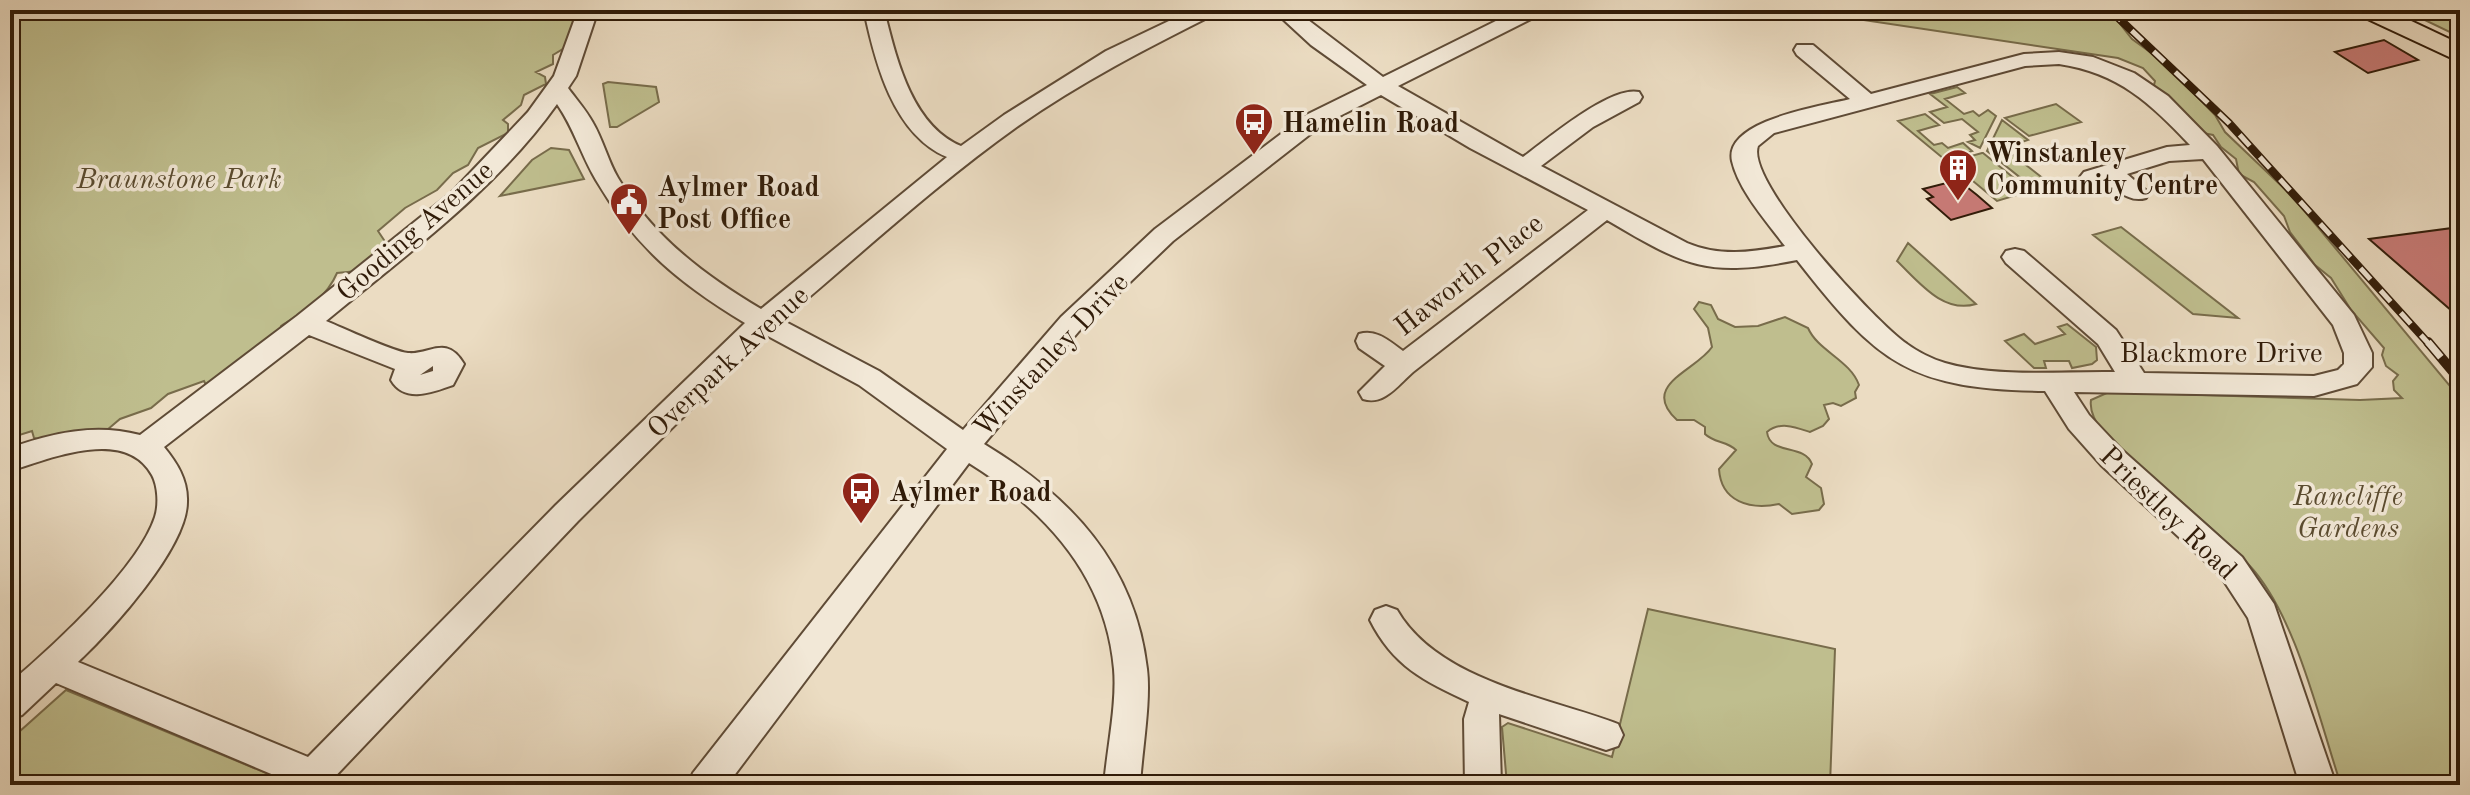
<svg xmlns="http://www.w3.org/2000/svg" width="2470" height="795" viewBox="0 0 2470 795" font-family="'Old Standard TT',serif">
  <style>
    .green { fill: #bfbe8e; stroke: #786c4b; stroke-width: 2 }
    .building { fill: #c87a76; stroke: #301b08; stroke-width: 2 }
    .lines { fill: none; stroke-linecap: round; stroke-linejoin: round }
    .minor-casing { stroke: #5f4b36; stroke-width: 4 }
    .major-casing { stroke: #301b08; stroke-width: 4 }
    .minor { fill: #f2e8d7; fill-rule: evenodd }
    .major { fill: #ebdcc2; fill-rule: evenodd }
    .rail-far1-casing { stroke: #301b08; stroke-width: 8 }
    .rail-casing { stroke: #301b08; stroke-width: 10 }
    .rail-far1 { stroke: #f2e8d7; stroke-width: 5; stroke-dasharray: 15; stroke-linecap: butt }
    .rail { stroke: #f2e8d7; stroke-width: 7; stroke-dasharray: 20; stroke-linecap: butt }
    .labels { text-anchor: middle; stroke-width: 7; stroke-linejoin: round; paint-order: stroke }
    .poi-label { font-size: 28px; font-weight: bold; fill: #301b08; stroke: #f2e8d7; text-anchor: start }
    .park-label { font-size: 28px; font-style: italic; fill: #5b4c30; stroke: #f2e8d7 }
    .street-label { font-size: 28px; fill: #301b08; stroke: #f2e8d7 }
  </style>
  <rect width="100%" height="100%" fill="#ebdcc2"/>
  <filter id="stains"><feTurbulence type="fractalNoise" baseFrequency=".0025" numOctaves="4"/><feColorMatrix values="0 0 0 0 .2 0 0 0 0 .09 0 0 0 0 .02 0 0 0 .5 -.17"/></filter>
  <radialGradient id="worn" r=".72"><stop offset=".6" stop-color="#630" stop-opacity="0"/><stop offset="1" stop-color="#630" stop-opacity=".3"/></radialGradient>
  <path class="green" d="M 10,10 L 563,10 L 576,19 L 566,47 L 553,55 L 553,64 L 536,72 L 545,77 L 546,84 L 524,95 L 521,105 L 503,120 L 508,124 L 508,133 L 478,148 L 468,165 L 453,173 L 437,190 L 405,208 L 378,231 L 384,240 L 384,251 L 358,271 L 337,273 C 326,299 303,312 281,326 L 280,332 L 206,385 L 204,381 L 168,394 L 151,408 L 120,419 L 107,430 L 83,441 L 63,445 L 34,438 L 32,431 L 10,438 Z
    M 1797,10 L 2109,10 L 2132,39 L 2161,60 L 2215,115 L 2225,132 L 2292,196 L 2460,398 L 2460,785 L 2341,785 C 2319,720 2296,615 2249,565 C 2218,531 2179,501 2145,470 C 2126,453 2087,427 2091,400 L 2109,392 L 2360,400 L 2402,398 L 2394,390 L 2393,381 L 2398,375 L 2386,366 L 2382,355 L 2384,348 L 2351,310 L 2331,278 L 2315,265 L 2290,232 L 2284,216 L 2254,182 L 2239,174 L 2236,159 L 2221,147 L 2213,135 L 2203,133 L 2153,89 L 2155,81 L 2143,68 L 2118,58 Z
    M 2404,10 L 2460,10 L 2460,37 Z
    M 608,82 L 656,87 L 659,102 L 617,127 L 610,127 L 603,84 Z
    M 1957,87 L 1965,93 L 1945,99 L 1964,114 L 1973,111 L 1979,116 L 1988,110 L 1996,116 L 1980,148 L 1968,142 L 1975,140 L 1970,135 L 1978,132 L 1962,119 L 1944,123 L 1930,112 L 1947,107 L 1930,94 Z
    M 2056,104 L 2081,122 L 2029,136 L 2005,118 Z
    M 1925,114 L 1939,125 L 1918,131 L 1934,145 L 1942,143 L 1948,148 L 1963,143 L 1972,151 L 1944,159 L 1898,121 Z
    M 2002,120 L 2028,140 L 2004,148 L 2053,186 L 2037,191 L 1987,151 Z
    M 551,148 L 569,150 L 584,179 L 500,196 L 532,160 Z
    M 1982,153 L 1983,153 L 2030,191 L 1997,201 L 1950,162 Z
    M 2121,227 L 2238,318 L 2193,314 L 2093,235 Z
    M 1908,243 L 1976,304 C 1943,314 1919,282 1897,261 Z
    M 1699,302 L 1711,305 L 1718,319 L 1735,327 L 1758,326 L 1785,317 L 1808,328 C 1818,351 1850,360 1859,385 L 1855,392 L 1856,398 L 1841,406 L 1833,403 L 1824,405 L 1829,419 L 1823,426 L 1810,432 C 1795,427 1780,421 1767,432 C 1770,456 1804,443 1812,464 L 1806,477 L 1821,488 L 1824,504 L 1819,510 L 1792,514 L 1779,504 C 1750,510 1721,502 1719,469 L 1736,450 C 1727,441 1714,443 1705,434 L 1705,427 L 1694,420 L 1677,420 C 1639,385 1696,371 1712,347 L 1708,328 L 1694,309 Z
    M 2067,324 L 2096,347 L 2097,360 L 2092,364 L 2072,368 L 2069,361 L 2044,361 L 2046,368 L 2034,368 L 2005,341 L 2024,334 L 2035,344 L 2065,334 L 2058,327 Z
    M 1648,609 L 1835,649 L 1830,785 L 1507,785 L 1502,727 L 1508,723 L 1612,757 Z
    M 66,690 L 278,778 L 271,785 L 41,785 L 10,772 L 10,740 Z"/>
  <path class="building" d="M 2384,40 L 2418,60 L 2368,73 L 2335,52 Z
    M 1958,180 L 1977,195 L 1992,208 L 1951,220 L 1927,199 L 1933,197 L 1923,189 Z
    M 2460,227 L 2460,318 L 2369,239 Z"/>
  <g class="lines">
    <g class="minor-casing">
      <path id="minor" d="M 578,10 L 598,10 L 576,76 L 568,88 C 576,99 586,110 593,123 C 603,140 608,161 618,178 C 653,237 704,275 761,309 L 947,157 C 893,134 875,62 864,10 L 884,10 C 896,57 911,125 961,146 L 1004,115 L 1106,51 L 1192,10 L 1218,10 L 1215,14 C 1147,48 1081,82 1018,126 C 935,185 860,255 782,320 L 879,371 L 963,430 L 1061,317 L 1155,229 L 1306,115 L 1367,85 L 1311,45 L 1273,10 L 1295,10 L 1383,77 L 1518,10 L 1544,10 L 1541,14 L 1398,86 L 1523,157 C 1546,140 1611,85 1639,92 L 1642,97 L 1639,102 L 1593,127 L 1541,166 L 1687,243 C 1720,257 1752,252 1785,246 C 1767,222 1739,191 1732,161 C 1723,120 1823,106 1850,99 L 1797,55 L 1794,50 L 1797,45 L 1813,45 L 1871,94 L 2024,54 L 2059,52 L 2093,57 L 2134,73 L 2168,96 L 2217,146 L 2354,315 L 2372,353 L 2372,367 L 2357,384 L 2314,396 L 2074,392 L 2089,415 L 2121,449 L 2242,557 L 2274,604 L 2336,785 L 2300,785 L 2248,618 L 2220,575 L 2101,465 L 2069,429 L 2045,391 C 1910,389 1879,365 1797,260 C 1706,278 1685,266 1607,220 L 1413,372 C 1398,385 1384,406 1363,399 L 1359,392 L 1385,366 L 1359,348 L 1356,341 L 1359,334 C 1377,329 1389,341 1403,351 L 1588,210 L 1470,148 L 1381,95 L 1322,125 L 1173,241 L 1079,331 L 984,444 C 1070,496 1135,564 1147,669 C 1151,701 1142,751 1140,785 L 1104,785 C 1107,749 1117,704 1114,669 C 1106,576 1045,510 969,463 L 727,785 L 688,785 L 693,773 L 947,449 L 859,385 L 766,335 L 578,521 L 327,785 L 286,785 L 288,781 L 56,683 L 22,715 L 10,719 L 10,683 C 52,647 138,569 155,517 C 159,505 158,486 152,475 C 125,426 49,459 10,471 L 10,448 C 52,433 95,423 140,435 L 297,316 L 452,192 L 528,112 L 554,76 ZM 2059,64 C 2119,73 2150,103 2190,145 L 2167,147 L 2084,172 L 2080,177 L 2084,182 L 2092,184 L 2105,181 C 2118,190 2129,203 2146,198 L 2149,193 L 2127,174 L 2169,161 L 2203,159 L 2333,325 L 2344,353 L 2344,364 L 2338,370 L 2314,376 L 2144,373 L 2116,330 L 2024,251 L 2015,249 L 2006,251 L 2002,257 L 2006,263 L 2098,344 L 2115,372 C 2062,371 1996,378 1945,363 C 1932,359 1918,352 1907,344 C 1875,322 1745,182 1758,146 L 1774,133 L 2025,66 ZM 557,104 C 574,128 581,155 596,180 C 636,248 679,283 745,323 L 556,505 L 308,757 L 78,662 C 111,631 187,548 187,502 C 188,480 177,463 164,447 L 309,335 L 395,369 L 391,380 C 405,404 433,392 453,385 L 464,364 C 446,334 430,355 408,353 C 394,352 343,328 326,321 C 407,254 496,190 557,104 ZM 433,366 L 433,371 L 420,375 Z
        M 1386,606 L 1397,610 C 1438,681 1547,697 1618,724 L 1623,735 L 1618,746 L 1606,750 L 1499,714 L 1501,785 L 1465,785 L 1464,719 L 1469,702 C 1424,681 1393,666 1370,620 L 1375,610 Z"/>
    </g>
    <g class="major-casing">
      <path id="major" d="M 2355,10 L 2388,10 L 2460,44 L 2460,62 L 2359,15 Z"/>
    </g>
    <use href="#minor" class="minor"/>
    <use href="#major" class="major"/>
    <g class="rail-far1-casing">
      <path id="rail-far1" d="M 2110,10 L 2229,123 L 2429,344"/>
    </g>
    <g class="rail-casing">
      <path id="rail" d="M 2428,342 L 2460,380"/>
    </g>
    <use href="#rail-far1" class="rail-far1"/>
    <use href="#rail" class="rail"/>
  </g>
  <defs>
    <g id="bus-pin" transform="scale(2)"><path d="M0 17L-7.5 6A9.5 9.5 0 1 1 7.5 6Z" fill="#8f2418" stroke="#f2e8d7"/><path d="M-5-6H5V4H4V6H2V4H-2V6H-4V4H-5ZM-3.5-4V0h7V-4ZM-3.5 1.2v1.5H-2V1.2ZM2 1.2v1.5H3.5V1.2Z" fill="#fff"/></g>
    <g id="building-pin" transform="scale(2)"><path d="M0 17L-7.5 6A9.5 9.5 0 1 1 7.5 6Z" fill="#8f2418" stroke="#f2e8d7"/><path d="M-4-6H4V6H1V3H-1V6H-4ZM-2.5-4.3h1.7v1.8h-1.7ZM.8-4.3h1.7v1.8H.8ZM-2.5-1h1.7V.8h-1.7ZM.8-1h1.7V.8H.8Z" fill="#fff"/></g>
    <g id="civic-pin" transform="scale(2)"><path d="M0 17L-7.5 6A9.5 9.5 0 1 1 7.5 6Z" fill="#8f2418" stroke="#f2e8d7"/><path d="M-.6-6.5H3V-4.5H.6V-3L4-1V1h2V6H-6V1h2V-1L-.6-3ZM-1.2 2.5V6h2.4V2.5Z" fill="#fff"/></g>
  </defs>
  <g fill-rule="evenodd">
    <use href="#bus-pin" x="1254" y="122"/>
    <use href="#building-pin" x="1958" y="168"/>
    <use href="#civic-pin" x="629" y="202"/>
    <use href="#bus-pin" x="861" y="491"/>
  </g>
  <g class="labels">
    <g class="poi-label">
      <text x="1282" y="132">Hamelin Road</text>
      <text x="1986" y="162">Winstanley<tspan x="1986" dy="32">Community Centre</tspan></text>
      <text x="657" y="196">Aylmer Road<tspan x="657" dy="32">Post Office</tspan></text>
      <text x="889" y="501">Aylmer Road</text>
    </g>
    <g class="park-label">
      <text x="179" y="188">Braunstone Park</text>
      <text x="2348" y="505">Rancliffe<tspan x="2348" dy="32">Gardens</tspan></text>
    </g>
    <g class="street-label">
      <text transform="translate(414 230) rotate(-41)" y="10">Gooding Avenue</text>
      <text transform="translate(1468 274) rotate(-38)" y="10">Haworth Place</text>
      <text x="2221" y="362">Blackmore Drive</text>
      <text transform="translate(1050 354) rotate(-47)" y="10">Winstanley Drive</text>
      <text transform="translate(727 361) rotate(-43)" y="10">Overpark Avenue</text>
      <text transform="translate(2169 512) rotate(44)" y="10">Priestley Road</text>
    </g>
  </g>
  <rect width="2470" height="795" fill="none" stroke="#ebdcc2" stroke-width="40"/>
  <rect x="12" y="12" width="2446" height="771" fill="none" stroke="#301b08" stroke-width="4"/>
  <rect x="20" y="20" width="2430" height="755" fill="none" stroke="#301b08" stroke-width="2"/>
  <rect width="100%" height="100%" filter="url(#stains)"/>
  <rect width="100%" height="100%" fill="url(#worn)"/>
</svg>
